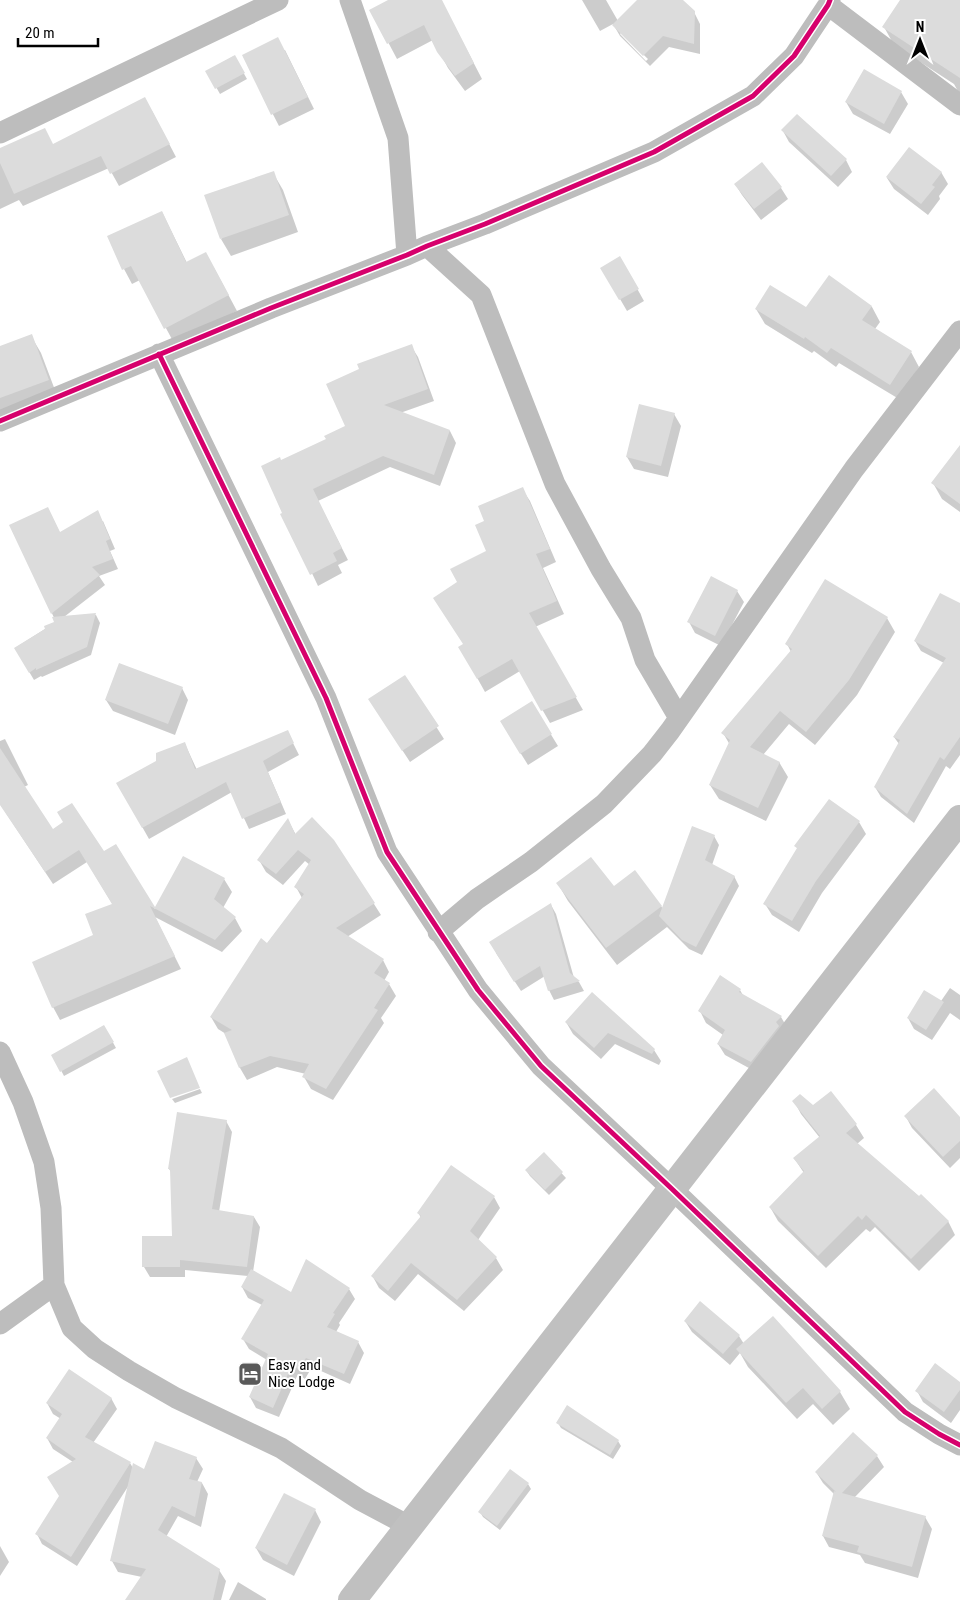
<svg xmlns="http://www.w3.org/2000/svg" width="960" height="1600" viewBox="0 0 960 1600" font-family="'Roboto Condensed',sans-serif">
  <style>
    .shadow { fill: #0003; fill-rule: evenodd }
    .building { fill: #dcdcdc }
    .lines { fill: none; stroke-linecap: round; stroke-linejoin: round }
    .minor { stroke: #bdbdbd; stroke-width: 21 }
    .secondary { stroke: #c0c0c0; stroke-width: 28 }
    .cycleway-casing { stroke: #fff; stroke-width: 8 }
    .cycleway { stroke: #d6006c; stroke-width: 5 }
    .labels { text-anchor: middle; stroke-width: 4; stroke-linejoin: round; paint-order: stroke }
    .poi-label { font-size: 15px; fill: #000; stroke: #fff; text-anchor: start }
  </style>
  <rect width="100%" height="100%" fill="#fff"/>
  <path class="shadow" d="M 390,0 L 441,0 L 482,79 L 465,91 L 448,68 L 433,40 L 397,59 L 371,10 Z
    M 582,0 L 606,0 L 618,21 L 639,0 L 681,0 L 694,12 L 700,24 L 700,54 L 669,47 L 650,66 L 620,36 L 613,24 L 600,31 ZM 621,33 L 648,59 L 646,61 L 620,34 Z
    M 901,0 L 960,0 L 960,95 L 954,84 L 894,45 L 884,27 Z
    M 285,50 L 314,109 L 279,126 L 243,56 Z
    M 234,56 L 247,79 L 220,94 L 207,71 Z
    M 901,92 L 908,104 L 890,134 L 853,114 L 846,102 Z
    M 152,111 L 176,157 L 119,186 L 109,168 L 23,206 L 19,200 L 0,209 L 0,150 L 53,145 Z
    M 783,131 L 846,160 L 852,172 L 838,187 L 789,142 Z
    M 762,164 L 781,188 L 788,199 L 761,220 L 742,195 L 735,184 Z
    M 941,172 L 948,184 L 939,196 L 940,199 L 928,215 L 894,189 L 887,178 Z
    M 273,173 L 283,190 L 298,232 L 231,256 L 221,239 Z
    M 162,212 L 187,263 L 214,268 L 237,311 L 174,343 L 140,280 L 132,284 L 124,269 Z
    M 620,258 L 644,301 L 627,311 L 602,268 Z
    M 829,277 L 872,307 L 880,322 L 875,329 L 911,352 L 919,367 L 899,399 L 839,363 L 836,367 L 814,351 L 812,353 L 765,324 L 756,309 L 807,308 Z
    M 31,336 L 41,353 L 58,398 L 0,419 L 0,347 Z
    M 411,346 L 418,357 L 434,401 L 400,413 L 450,431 L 456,443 L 440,486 L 390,467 L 318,501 L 348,560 L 338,565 L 342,573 L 318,586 L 284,514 L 281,461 L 327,440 L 346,426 Z
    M 674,414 L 681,426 L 668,477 L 634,469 L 627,457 Z
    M 960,447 L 960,512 L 942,499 L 933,483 Z
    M 522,489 L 530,501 L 556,562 L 543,568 L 564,614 L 535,627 L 583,710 L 550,723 L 520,671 L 485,692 L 460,647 L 464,645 L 459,583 L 488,551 L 486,521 Z
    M 48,509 L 60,533 L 103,521 L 115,549 L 110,551 L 118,569 L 99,576 L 105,585 L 64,617 L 96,615 L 100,623 L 91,655 L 42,677 L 41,676 L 34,680 L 15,648 L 56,622 L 11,525 Z
    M 737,591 L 744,602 L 721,646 L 695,633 L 689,622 Z
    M 960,607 L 960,755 L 950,769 L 946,766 L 914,823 L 881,797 L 875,787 L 899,744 L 894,737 L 944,663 L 921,651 L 915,641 Z
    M 887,618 L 895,632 L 857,695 L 815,745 L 789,724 L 763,755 L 779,762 L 788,777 L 766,821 L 719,799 L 710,785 L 730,745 L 723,733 L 791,652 L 787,644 Z
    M 404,676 L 444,739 L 410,762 L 376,710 Z
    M 182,688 L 188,700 L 175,735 L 113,711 L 106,700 Z
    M 531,702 L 558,746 L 528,765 L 508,733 Z
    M 5,739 L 28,785 L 24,787 L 52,831 L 103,853 L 116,845 L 155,909 L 183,857 L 224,879 L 232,892 L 223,908 L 235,918 L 242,931 L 222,952 L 155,917 L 181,969 L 60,1020 L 53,1007 L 113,905 L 87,862 L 53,884 L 0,804 L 0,741 Z
    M 292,741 L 299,755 L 268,772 L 286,814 L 249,829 L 232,792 L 149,839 L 118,784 L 157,762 L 185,744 L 197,770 Z
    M 829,801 L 859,822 L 866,834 L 822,893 L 799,932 L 772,915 L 765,904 L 798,850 L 796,846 Z
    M 288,820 L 296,835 L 333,841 L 374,904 L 381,915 L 347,937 L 383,960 L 389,972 L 384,981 L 389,984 L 396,996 L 381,1018 L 384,1023 L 333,1100 L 311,1089 L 304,1077 L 306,1074 L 277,1067 L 247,1080 L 240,1068 L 226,1034 L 218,1029 L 211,1017 L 302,898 L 296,887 L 310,865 L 305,861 L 283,885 L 266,872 L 259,860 Z
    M 714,836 L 719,845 L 712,865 L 734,876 L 739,886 L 702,955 L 689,949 L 667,927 L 617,965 L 568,901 L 558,884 L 614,888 L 661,906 L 663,909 Z
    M 551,905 L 556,914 L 574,978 L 579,982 L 584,991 L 554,1000 L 549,990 L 545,976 L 521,991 L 496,953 Z
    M 950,988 L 960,995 L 960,1020 L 950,1013 L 932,1040 L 914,1029 L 908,1018 L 941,1001 Z
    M 740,990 L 744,997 L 781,1017 L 788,1029 L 758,1073 L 725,1055 L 718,1044 L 723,1035 L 706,1023 L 700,1011 Z
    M 592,994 L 654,1050 L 661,1061 L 659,1065 L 615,1044 L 601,1059 L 573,1034 L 566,1022 Z
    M 104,1026 L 116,1048 L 64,1076 L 53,1055 Z
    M 200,1089 L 202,1093 L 175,1103 L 172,1099 Z
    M 831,1093 L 856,1125 L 864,1138 L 857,1144 L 948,1221 L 955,1235 L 919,1271 L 875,1227 L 870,1232 L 866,1229 L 826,1268 L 778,1221 L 770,1207 L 804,1173 L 794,1158 L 820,1138 L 801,1114 L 794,1101 L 813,1107 Z
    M 906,1117 L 960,1118 L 960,1158 L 950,1168 L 912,1128 Z
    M 226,1121 L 232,1132 L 219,1212 L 254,1217 L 260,1227 L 253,1272 L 292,1294 L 349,1289 L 355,1299 L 339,1323 L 340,1325 L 336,1332 L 358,1342 L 364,1353 L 350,1384 L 312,1367 L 305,1379 L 298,1374 L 279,1417 L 256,1408 L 250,1397 L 267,1360 L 249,1349 L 243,1339 L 262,1305 L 248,1298 L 242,1287 L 248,1276 L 185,1270 L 185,1277 L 150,1277 L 144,1267 L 173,1237 L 171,1172 L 169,1169 Z
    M 544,1154 L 566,1178 L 549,1195 L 530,1176 L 526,1170 Z
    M 494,1197 L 500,1208 L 478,1240 L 496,1258 L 503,1270 L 464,1311 L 418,1274 L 395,1301 L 379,1288 L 373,1277 L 421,1218 L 419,1214 Z
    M 773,1318 L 840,1392 L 850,1409 L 833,1425 L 813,1404 L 797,1419 L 748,1367 L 740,1353 L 730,1365 L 692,1332 L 685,1321 L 739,1336 L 744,1344 Z
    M 960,1383 L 960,1410 L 951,1423 L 923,1402 L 917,1391 Z
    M 111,1398 L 117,1409 L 93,1443 L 130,1463 L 133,1468 L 144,1471 L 196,1458 L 203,1469 L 197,1482 L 202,1483 L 208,1494 L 201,1527 L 178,1516 L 166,1537 L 219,1570 L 226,1581 L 221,1600 L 126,1600 L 142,1577 L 118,1572 L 112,1561 L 129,1485 L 77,1566 L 42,1544 L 37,1534 L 60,1497 L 73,1462 L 53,1449 L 47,1438 L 61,1419 L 53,1414 L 47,1403 Z
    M 558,1423 L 618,1441 L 621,1446 L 613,1459 L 561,1428 Z
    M 877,1456 L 884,1467 L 854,1498 L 925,1517 L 932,1529 L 918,1578 L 865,1563 L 860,1555 L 829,1547 L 823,1536 L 835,1495 L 823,1483 L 816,1472 Z
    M 528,1484 L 531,1489 L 500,1530 L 483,1517 L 480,1512 Z
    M 315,1510 L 321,1522 L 294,1576 L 263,1560 L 256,1548 Z
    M 0,1546 L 9,1562 L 0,1576 Z
    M 238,1582 L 266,1599 L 266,1600 L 229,1600 Z"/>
  <path class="building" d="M 388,0 L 442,0 L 474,63 L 455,76 L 437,52 L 424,25 L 387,44 L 369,10 Z
    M 637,0 L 683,0 L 695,11 L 694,44 L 663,36 L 643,56 L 612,25 Z
    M 900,0 L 960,0 L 960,78 L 882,27 Z
    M 278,37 L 308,97 L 271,115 L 242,55 Z
    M 235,55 L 245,73 L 215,89 L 205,71 Z
    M 864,69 L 902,91 L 884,124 L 845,102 Z
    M 145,97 L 170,144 L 110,174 L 101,156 L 14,194 L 0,163 L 0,148 L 45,128 L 53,144 Z
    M 797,114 L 847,159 L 831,176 L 781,130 Z
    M 909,147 L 942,172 L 932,185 L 935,187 L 921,204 L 886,177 Z
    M 762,162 L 782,187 L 754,209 L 734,184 Z
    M 274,171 L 289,215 L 220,239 L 204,195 Z
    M 162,211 L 186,262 L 206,252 L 229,295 L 164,329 L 131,266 L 122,270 L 107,236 Z
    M 620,256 L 639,289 L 619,300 L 600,268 Z
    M 829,275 L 872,306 L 862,320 L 912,351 L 890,385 L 831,348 L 827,353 L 805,337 L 804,339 L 755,309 L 770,285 L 806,307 Z
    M 32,334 L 49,380 L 0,398 L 0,346 Z
    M 412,344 L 428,389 L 384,405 L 450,430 L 434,475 L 383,456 L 313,489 L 342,548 L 333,553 L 337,561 L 310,575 L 280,514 L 282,513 L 261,466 L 280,457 L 281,460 L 326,439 L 324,436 L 345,426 L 326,384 L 359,369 L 357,364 Z
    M 639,404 L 675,413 L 661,466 L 626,457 Z
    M 960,445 L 960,504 L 931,483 Z
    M 523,487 L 550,549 L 536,554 L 557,601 L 529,613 L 577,697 L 541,711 L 512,659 L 477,679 L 458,647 L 463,644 L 433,598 L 457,582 L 450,569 L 486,551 L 475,525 L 484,521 L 478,506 Z
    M 48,507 L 60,532 L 98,510 L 110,539 L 106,541 L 113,559 L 92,567 L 100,575 L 51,614 L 9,525 Z
    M 711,576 L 738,590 L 715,636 L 687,622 Z
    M 825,579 L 888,617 L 849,680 L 806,732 L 780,711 L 750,747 L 780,762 L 758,808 L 709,785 L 730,740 L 721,733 L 792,649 L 785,644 Z
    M 940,593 L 960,603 L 960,737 L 944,760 L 940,757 L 907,814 L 874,787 L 900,740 L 893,737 L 946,658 L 914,641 Z
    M 96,613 L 87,647 L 36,670 L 36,668 L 29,673 L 14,648 L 45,629 L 44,626 L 54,622 L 52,617 Z
    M 119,663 L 183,687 L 168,724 L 105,700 Z
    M 405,675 L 439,726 L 402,751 L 368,699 Z
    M 532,701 L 552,734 L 520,754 L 500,721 Z
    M 288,730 L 294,743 L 263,761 L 281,802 L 242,819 L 226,782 L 142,828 L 116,783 L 156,761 L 156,753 L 185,742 L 195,769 Z
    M 0,748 L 53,829 L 63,822 L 57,812 L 72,803 L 104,851 L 116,844 L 155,907 L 183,856 L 225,878 L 214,899 L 236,917 L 215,940 L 150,906 L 175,956 L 52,1008 L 32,962 L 93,935 L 85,914 L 112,904 L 79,850 L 45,872 L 0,805 Z
    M 829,799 L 860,821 L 816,881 L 792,921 L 763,904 L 797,848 L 794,846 Z
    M 312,817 L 334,840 L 375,903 L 336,928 L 384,959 L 374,973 L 390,983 L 374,1008 L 378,1010 L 326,1089 L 302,1077 L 309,1064 L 270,1056 L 239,1068 L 224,1033 L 232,1030 L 210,1017 L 261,938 L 267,943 L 304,894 L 294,887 L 311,860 L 298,850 L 276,874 L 257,860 L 288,818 L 295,834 Z
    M 692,826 L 715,835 L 705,860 L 735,876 L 696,947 L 682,940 L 659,916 Z
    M 591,857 L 614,886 L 635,870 L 662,906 L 606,948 L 556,883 Z
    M 551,903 L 570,973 L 580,981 L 548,991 L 540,966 L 514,982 L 489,942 Z
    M 720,975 L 741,989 L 739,992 L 782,1016 L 776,1022 L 779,1026 L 751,1062 L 717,1044 L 725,1030 L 698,1011 Z
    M 924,990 L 944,1002 L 926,1030 L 907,1018 Z
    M 592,992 L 655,1049 L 652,1054 L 608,1033 L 594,1048 L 565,1022 Z
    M 104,1025 L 114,1042 L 60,1072 L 51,1055 Z
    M 187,1057 L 200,1088 L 170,1098 L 157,1071 Z
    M 934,1088 L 960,1117 L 960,1141 L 943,1157 L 904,1116 Z
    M 831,1091 L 857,1124 L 846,1133 L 919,1196 L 921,1194 L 949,1221 L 911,1259 L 866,1215 L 862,1220 L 858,1216 L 818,1256 L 769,1207 L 804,1171 L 793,1158 L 820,1136 L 792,1101 L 800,1094 L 813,1105 Z
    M 177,1112 L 227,1120 L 212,1209 L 254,1216 L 247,1267 L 180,1260 L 180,1267 L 142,1267 L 142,1236 L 172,1236 L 170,1169 L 168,1169 Z
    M 544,1152 L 563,1172 L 545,1190 L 525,1170 Z
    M 451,1165 L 495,1196 L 470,1231 L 497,1257 L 457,1300 L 411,1263 L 388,1291 L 371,1276 L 421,1216 L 417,1213 Z
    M 306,1259 L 350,1288 L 333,1313 L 335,1314 L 327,1327 L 359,1341 L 344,1374 L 306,1358 L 298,1369 L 292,1365 L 273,1408 L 249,1397 L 268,1354 L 241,1339 L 264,1300 L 241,1287 L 251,1269 L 291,1292 Z
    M 700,1301 L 740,1335 L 723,1354 L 684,1321 Z
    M 773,1316 L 841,1391 L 822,1409 L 803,1388 L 786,1403 L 736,1349 Z
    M 935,1363 L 960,1382 L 960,1390 L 944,1412 L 915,1391 Z
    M 69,1369 L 112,1398 L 85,1437 L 131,1462 L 71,1557 L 35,1534 L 59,1496 L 47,1477 L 76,1459 L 46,1438 L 62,1414 L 46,1403 Z
    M 567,1405 L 619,1440 L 610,1455 L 556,1423 Z
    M 853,1432 L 878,1455 L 842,1493 L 926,1516 L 912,1567 L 857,1552 L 859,1546 L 822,1536 L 834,1491 L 836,1492 L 815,1472 Z
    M 155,1441 L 197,1457 L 189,1479 L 202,1482 L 195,1517 L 172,1506 L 158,1530 L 220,1569 L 213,1600 L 125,1600 L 146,1569 L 110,1561 L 133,1463 L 144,1469 Z
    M 510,1469 L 529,1483 L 497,1526 L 478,1512 Z
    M 284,1493 L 316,1509 L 287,1565 L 255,1548 Z"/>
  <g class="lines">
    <path class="minor" d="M 350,0 L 398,138 L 407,255
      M 828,5 L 960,105
      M 0,133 L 278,0
      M 427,246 L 481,295 L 555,484 L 601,569 L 631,618 L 645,660 L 679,718
      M 159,354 L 326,698 L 387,852 L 478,990 L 541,1066 L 672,1189 L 905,1412 L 939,1434 L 960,1445
      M 0,421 L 271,308 L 407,255 L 427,246 L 485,224 L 654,152 L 753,96 L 794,56 L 828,5 L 830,0
      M 438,932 L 477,899 L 531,862 L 604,804 L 652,754 L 670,731 L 854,469 L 960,331
      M 0,1052 L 23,1102 L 44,1162 L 51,1208 L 54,1285 L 72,1328 L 95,1349 L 129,1371 L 176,1398 L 281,1448 L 360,1500 L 409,1526
      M 0,1324 L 54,1285"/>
    <path class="secondary" d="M 352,1600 L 960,819"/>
    <g class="cycleway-casing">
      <path id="cycleway" d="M 159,354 L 326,698 L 387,852 L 478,990 L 541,1066 L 672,1189 L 905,1412 L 939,1434 L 960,1445
        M 0,421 L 271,308 L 407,255 L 427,246 L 485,224 L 654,152 L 753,96 L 794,56 L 828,5 L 830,0"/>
    </g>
    <use href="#cycleway" class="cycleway"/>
  </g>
  <defs>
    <g id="hotel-square" transform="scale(1.25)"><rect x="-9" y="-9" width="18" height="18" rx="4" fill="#595959" stroke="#fff"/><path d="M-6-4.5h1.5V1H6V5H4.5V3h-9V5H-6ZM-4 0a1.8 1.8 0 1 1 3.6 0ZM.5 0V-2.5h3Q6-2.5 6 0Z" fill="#fff"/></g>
  </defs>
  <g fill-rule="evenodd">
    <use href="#hotel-square" x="250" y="1374"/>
  </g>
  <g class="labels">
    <g class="poi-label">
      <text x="268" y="1370">Easy and<tspan x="268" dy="17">Nice Lodge</tspan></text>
    </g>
  </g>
  <g transform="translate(920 40)" stroke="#ffffff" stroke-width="4" paint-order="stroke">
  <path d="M0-4L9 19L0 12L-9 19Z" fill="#000000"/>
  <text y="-8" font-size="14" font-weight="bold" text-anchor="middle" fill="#000000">N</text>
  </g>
  <path d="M18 38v8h80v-8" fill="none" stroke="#000000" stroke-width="2.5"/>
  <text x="25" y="38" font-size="15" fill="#000000" stroke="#ffffff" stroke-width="4" paint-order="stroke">20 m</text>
</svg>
